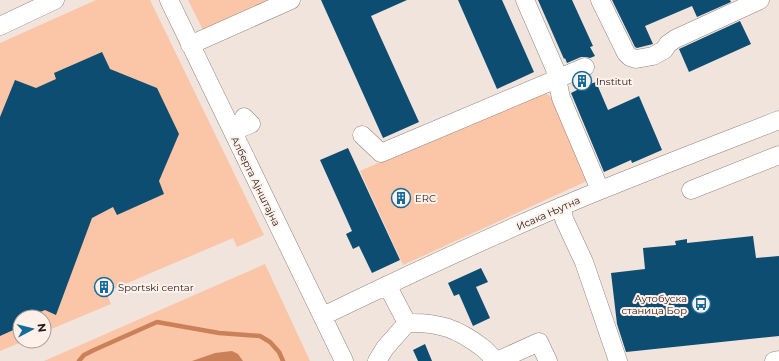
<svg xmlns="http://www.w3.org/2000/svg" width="779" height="361" viewBox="0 0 779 361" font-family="Montserrat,sans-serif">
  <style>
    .green { fill: #fbc5a7 }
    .water { fill: #ca8157 }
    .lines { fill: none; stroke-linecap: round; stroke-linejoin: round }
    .stream { stroke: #ca8157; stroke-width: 4.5 }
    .building { fill: #0d4d71 }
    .minor-casing { stroke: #90847d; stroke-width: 19 }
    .minor { stroke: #fff; stroke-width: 18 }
    .labels { text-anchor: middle; stroke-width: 4; stroke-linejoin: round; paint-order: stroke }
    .poi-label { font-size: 10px; fill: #221d1b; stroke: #fff1ea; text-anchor: start }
    .street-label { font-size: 10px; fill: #221d1b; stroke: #fff1ea }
  </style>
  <rect width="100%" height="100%" fill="#f1e4dd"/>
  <path class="green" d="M 96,0 L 150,0 L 264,235 L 237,247 L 233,238 L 111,290 L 107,280 L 96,285 L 100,294 L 106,292 L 111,304 L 44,332 L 44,317 L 20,317 L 20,341 L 24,341 L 0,351 L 0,43 Z
    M 188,0 L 271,0 L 203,30 Z
    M 544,93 L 549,95 L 555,102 L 587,181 L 403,265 L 360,171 L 503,107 Z
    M 265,264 L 310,361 L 44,361 Z"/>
  <path class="water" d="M 232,351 L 238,354 L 243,361 L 192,361 L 215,353 Z"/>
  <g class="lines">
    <path class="stream" d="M 79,361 L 84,355 L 94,350 L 157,322 L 219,333 L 260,336 L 270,342 L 279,352 L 283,361"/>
  </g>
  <path class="building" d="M 321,0 L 407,0 L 371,16 L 419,122 L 383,138 Z
    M 458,0 L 502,0 L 534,72 L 497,89 Z
    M 538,0 L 572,0 L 593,46 L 590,47 L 595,56 L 590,58 L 586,57 L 581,57 L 567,63 L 565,58 L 564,59 Z
    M 612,0 L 730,0 L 731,2 L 697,17 L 692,6 L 645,26 L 653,44 L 637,48 L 635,47 Z
    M 740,21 L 751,44 L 689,72 L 679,49 Z
    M 102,52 L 110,69 L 157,88 L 179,134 L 159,181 L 164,194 L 117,215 L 113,207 L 92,218 L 56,315 L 45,310 L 28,317 L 20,317 L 20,327 L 0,336 L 0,117 L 15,80 L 36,88 L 56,79 L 54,73 Z
    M 588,77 L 590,84 L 596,82 L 608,110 L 639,96 L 662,150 L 632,163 L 631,160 L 604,172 L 571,93 L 579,89 L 576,82 Z
    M 348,148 L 400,260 L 372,273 L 359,246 L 353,249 L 346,234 L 352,231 L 320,160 Z
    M 753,236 L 756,258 L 779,256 L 779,336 L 626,352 L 617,324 L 611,273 L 645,269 L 643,248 L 676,245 L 675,241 L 687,239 L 687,243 Z
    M 481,268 L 488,282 L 476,287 L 490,318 L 473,326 L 459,294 L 454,296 L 448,283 Z
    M 425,344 L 432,361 L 418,361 L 413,350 Z"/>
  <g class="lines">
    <g class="minor-casing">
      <path id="minor" d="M 169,0 L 344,361
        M 525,0 L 555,69 L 561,98 L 600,190
        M 600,0 L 626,53 L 630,57 L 636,59 L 653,56 L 664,50 L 668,44 L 675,39 L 760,0
        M 0,26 L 55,0
        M 190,45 L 291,0
        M 233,131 L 251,124 L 244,117
        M 362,135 L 381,153 L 585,67
        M 691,190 L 779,155
        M 562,206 L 564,219 L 584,262 L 618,361
        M 387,285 L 407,323
        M 323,316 C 414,272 507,228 601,190 C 660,166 720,143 779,120
        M 377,361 L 385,348 L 407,323 C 438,322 457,328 483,348 C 488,352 491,357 497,361
        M 497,361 L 539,342 L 548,361
        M 774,361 L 779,360"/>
    </g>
    <use href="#minor" class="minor"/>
  </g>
  <defs>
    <g id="building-ring" transform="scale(1)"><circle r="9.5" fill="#fff1ea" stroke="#136a9b" stroke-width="1.5"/><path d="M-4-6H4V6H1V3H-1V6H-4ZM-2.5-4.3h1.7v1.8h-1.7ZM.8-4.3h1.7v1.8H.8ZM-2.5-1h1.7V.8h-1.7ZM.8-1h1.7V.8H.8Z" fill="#136a9b"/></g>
    <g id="bus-ring" transform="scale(1)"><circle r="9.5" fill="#fff1ea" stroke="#136a9b" stroke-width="1.5"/><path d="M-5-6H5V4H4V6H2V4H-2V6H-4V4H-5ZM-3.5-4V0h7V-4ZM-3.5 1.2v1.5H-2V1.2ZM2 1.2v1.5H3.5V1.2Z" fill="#136a9b"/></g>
  </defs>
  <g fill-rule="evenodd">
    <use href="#building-ring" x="582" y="81"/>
    <use href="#building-ring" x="401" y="198"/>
    <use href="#building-ring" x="104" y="287"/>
    <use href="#bus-ring" x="701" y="304"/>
  </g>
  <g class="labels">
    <g class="poi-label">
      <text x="596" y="85">Institut</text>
      <text x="415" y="202">ERC</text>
      <text x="118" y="291">Sportski centar</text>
      <text x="687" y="302" text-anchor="end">Аутобуска<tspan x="687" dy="12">станица Бор</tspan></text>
    </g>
    <g class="street-label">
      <text transform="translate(256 181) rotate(64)" y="4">Алберта Ајнштајна</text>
      <text transform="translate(548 213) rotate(-24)" y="4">Исака Њутна</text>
    </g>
  </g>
  <g transform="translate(32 329) rotate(83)"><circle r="19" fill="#fff1ea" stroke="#a79c97"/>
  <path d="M0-3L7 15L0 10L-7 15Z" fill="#136a9b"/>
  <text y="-6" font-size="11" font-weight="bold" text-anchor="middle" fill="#221d1b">N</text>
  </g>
</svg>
